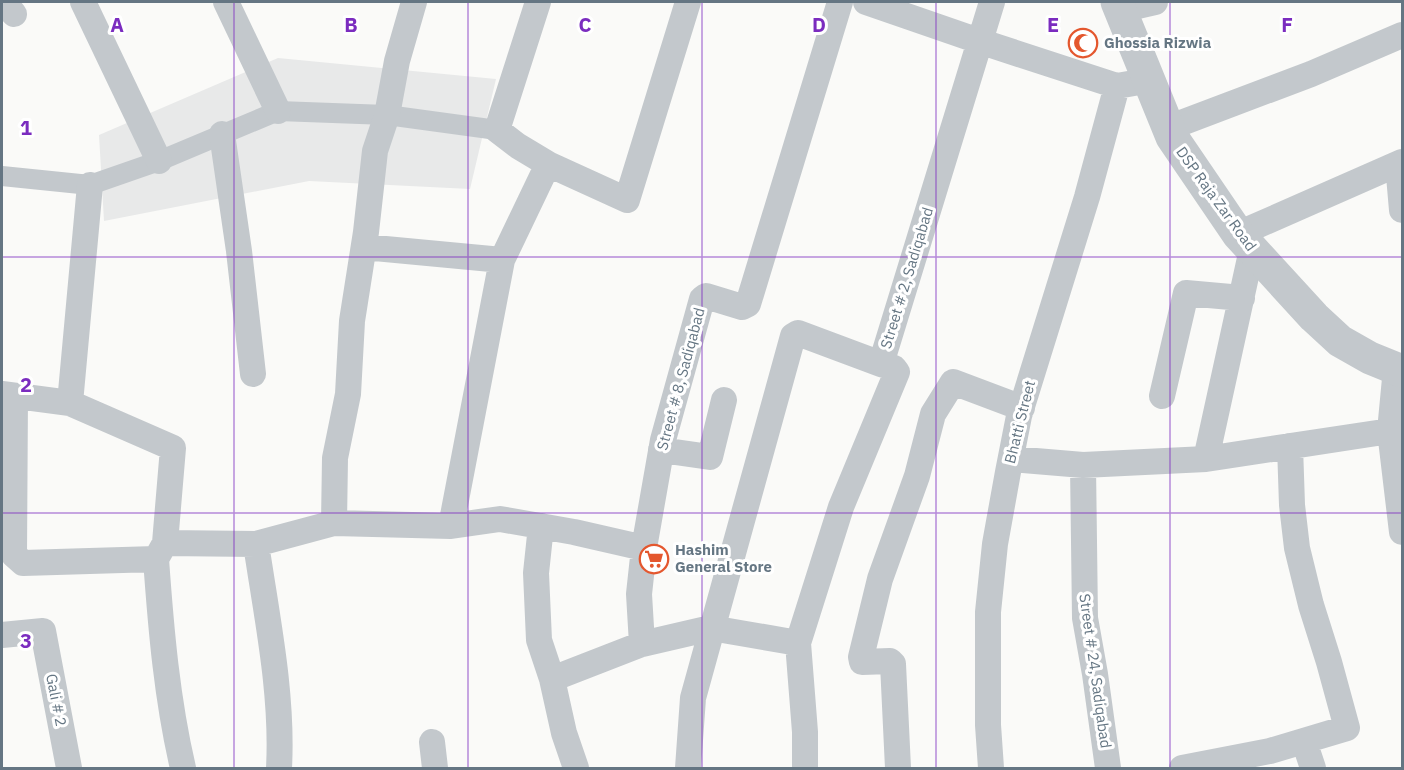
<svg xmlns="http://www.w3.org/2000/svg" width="1404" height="770" viewBox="0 0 1404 770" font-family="'IBM Plex Sans',sans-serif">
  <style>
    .built { fill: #e8e9e9 }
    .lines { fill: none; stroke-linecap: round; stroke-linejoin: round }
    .pedestrian { stroke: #c3c8cc; stroke-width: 20 }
    .minor { stroke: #c3c8cc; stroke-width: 26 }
    .tertiary { stroke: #c3c8cc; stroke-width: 33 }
    .grid { fill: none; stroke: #7b2cbf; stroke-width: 1.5; stroke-opacity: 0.55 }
    .labels { text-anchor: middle; stroke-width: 6; stroke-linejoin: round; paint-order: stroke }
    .poi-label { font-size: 15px; font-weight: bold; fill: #657683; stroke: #fff; text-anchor: start }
    .street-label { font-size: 15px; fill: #657683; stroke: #fff }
    .grid-label { font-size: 20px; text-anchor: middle; font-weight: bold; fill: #7b2cbf; stroke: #fff; stroke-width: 6; stroke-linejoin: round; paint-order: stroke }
  </style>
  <rect width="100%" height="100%" fill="#fafaf8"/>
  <path class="built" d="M 278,58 L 496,79 L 470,189 L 309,181 L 104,221 L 99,135 Z"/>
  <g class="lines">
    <path class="pedestrian" d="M 2,176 L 90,185 L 159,161 L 278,111 L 387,115 L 497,130"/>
    <path class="minor" d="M 4,2 L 14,14
      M 83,2 L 159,161
      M 226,2 L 278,111
      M 866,2 L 979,41 L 1117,86 L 1134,83
      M 1120,10 L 1155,2
      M 1168,128 L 1311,74 L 1402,35
      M 222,134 L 239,251 L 253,374
      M 548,164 L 627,200 L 688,2
      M 1398,164 L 1402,210
      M 1238,234 L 1402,162
      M 364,247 L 502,260
      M 1396,368 L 1390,431 L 1402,532
      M 2,394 L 70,403 L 173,448 L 165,543 L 156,559 L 23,563 L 14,555 L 15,396
      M 1162,396 L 1186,293 L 1242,298
      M 70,403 L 90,185
      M 661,450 L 710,457 L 724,400
      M 1011,459 L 1083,465 L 1206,459 L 1390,431
      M 1206,459 L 1252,249
      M 1083,465 L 1085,618 L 1095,674 L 1108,768
      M 334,523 L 335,458 L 348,394 L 352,321 L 366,232 L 375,151 L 387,115 L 397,61 L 414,2
      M 451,526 L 502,260 L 548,164 L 518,146 L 497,130 L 538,2
      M 541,526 L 536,573 L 539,640 L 552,679 L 564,733 L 576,768
      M 165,543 L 256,544 L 334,523 L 451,526 L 500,519 L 574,532 L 644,548
      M 256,544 C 267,618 283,694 279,768
      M 156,559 C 161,629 167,700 183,768
      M 2,635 L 43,631 L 69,768
      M 642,644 L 711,628 L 798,643
      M 552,679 L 642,644 L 639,594 L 644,548 L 663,440 L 702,299 L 706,296 L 742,307 L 748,304 L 840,2
      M 1304,741 L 1313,768
      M 432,742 L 435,768
      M 688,768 L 693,698 L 793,336 L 798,333 L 881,364
      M 805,768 L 805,732 L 798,643 L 841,507 L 897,372 L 894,368 L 881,364 L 992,2
      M 898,768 L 893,664 L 890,661 L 862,662 L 861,657 L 880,579 L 917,476 L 933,414 L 953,382 L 1022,408
      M 991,768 L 988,725 L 988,612 L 995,544 L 1008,472 L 1019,416 L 1087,197 L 1117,86
      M 1182,768 L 1270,751 L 1347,728 L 1329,662 L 1311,605 L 1297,548 L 1292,505 L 1290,446"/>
    <path class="tertiary" d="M 1117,2 L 1172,137 L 1238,234 L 1314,317 L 1340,341 L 1370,358 L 1402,371"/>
  </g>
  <path class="grid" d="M 234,2 L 234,768M 468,2 L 468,768M 702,2 L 702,768M 936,2 L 936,768M 1170,2 L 1170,768M 2,257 L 1402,257M 2,513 L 1402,513"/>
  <defs>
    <g id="mosque-ring" transform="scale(1.5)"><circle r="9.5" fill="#fff" stroke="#e4572e" stroke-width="1.5"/><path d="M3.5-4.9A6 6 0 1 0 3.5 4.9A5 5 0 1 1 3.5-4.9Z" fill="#e4572e"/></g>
    <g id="supermarket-ring" transform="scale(1.5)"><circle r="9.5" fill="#fff" stroke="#e4572e" stroke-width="1.5"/><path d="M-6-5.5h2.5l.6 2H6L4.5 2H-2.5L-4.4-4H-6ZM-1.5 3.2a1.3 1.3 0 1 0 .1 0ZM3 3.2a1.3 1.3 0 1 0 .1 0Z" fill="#e4572e"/></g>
  </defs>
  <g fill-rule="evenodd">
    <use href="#mosque-ring" x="1083" y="43"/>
    <use href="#supermarket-ring" x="654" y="559"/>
  </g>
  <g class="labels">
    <g class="poi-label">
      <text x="1104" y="48">Ghossia Rizwia</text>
      <text x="675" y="555">Hashim<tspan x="675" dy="17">General Store</tspan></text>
    </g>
    <g class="street-label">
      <text transform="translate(1216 199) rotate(54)" y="5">DSP Raja Zar Road</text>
      <text transform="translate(907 278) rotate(-73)" y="5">Street # 2, Sadiqabad</text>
      <text transform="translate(681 379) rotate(-75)" y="5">Street # 8, Sadiqabad</text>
      <text transform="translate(1020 422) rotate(-76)" y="5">Bhatti Street</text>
      <text transform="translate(1095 671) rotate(82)" y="5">Street # 24, Sadiqabad</text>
      <text transform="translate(56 700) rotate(79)" y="5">Gali # 2</text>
    </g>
  </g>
  <g class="grid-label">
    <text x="117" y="32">A</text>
    <text x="351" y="32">B</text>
    <text x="585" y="32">C</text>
    <text x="819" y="32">D</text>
    <text x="1053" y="32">E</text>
    <text x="1287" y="32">F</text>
    <text x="26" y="135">1</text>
    <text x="26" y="392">2</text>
    <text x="26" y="648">3</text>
  </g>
  <rect width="1404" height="770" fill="none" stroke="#657683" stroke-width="6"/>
</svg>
